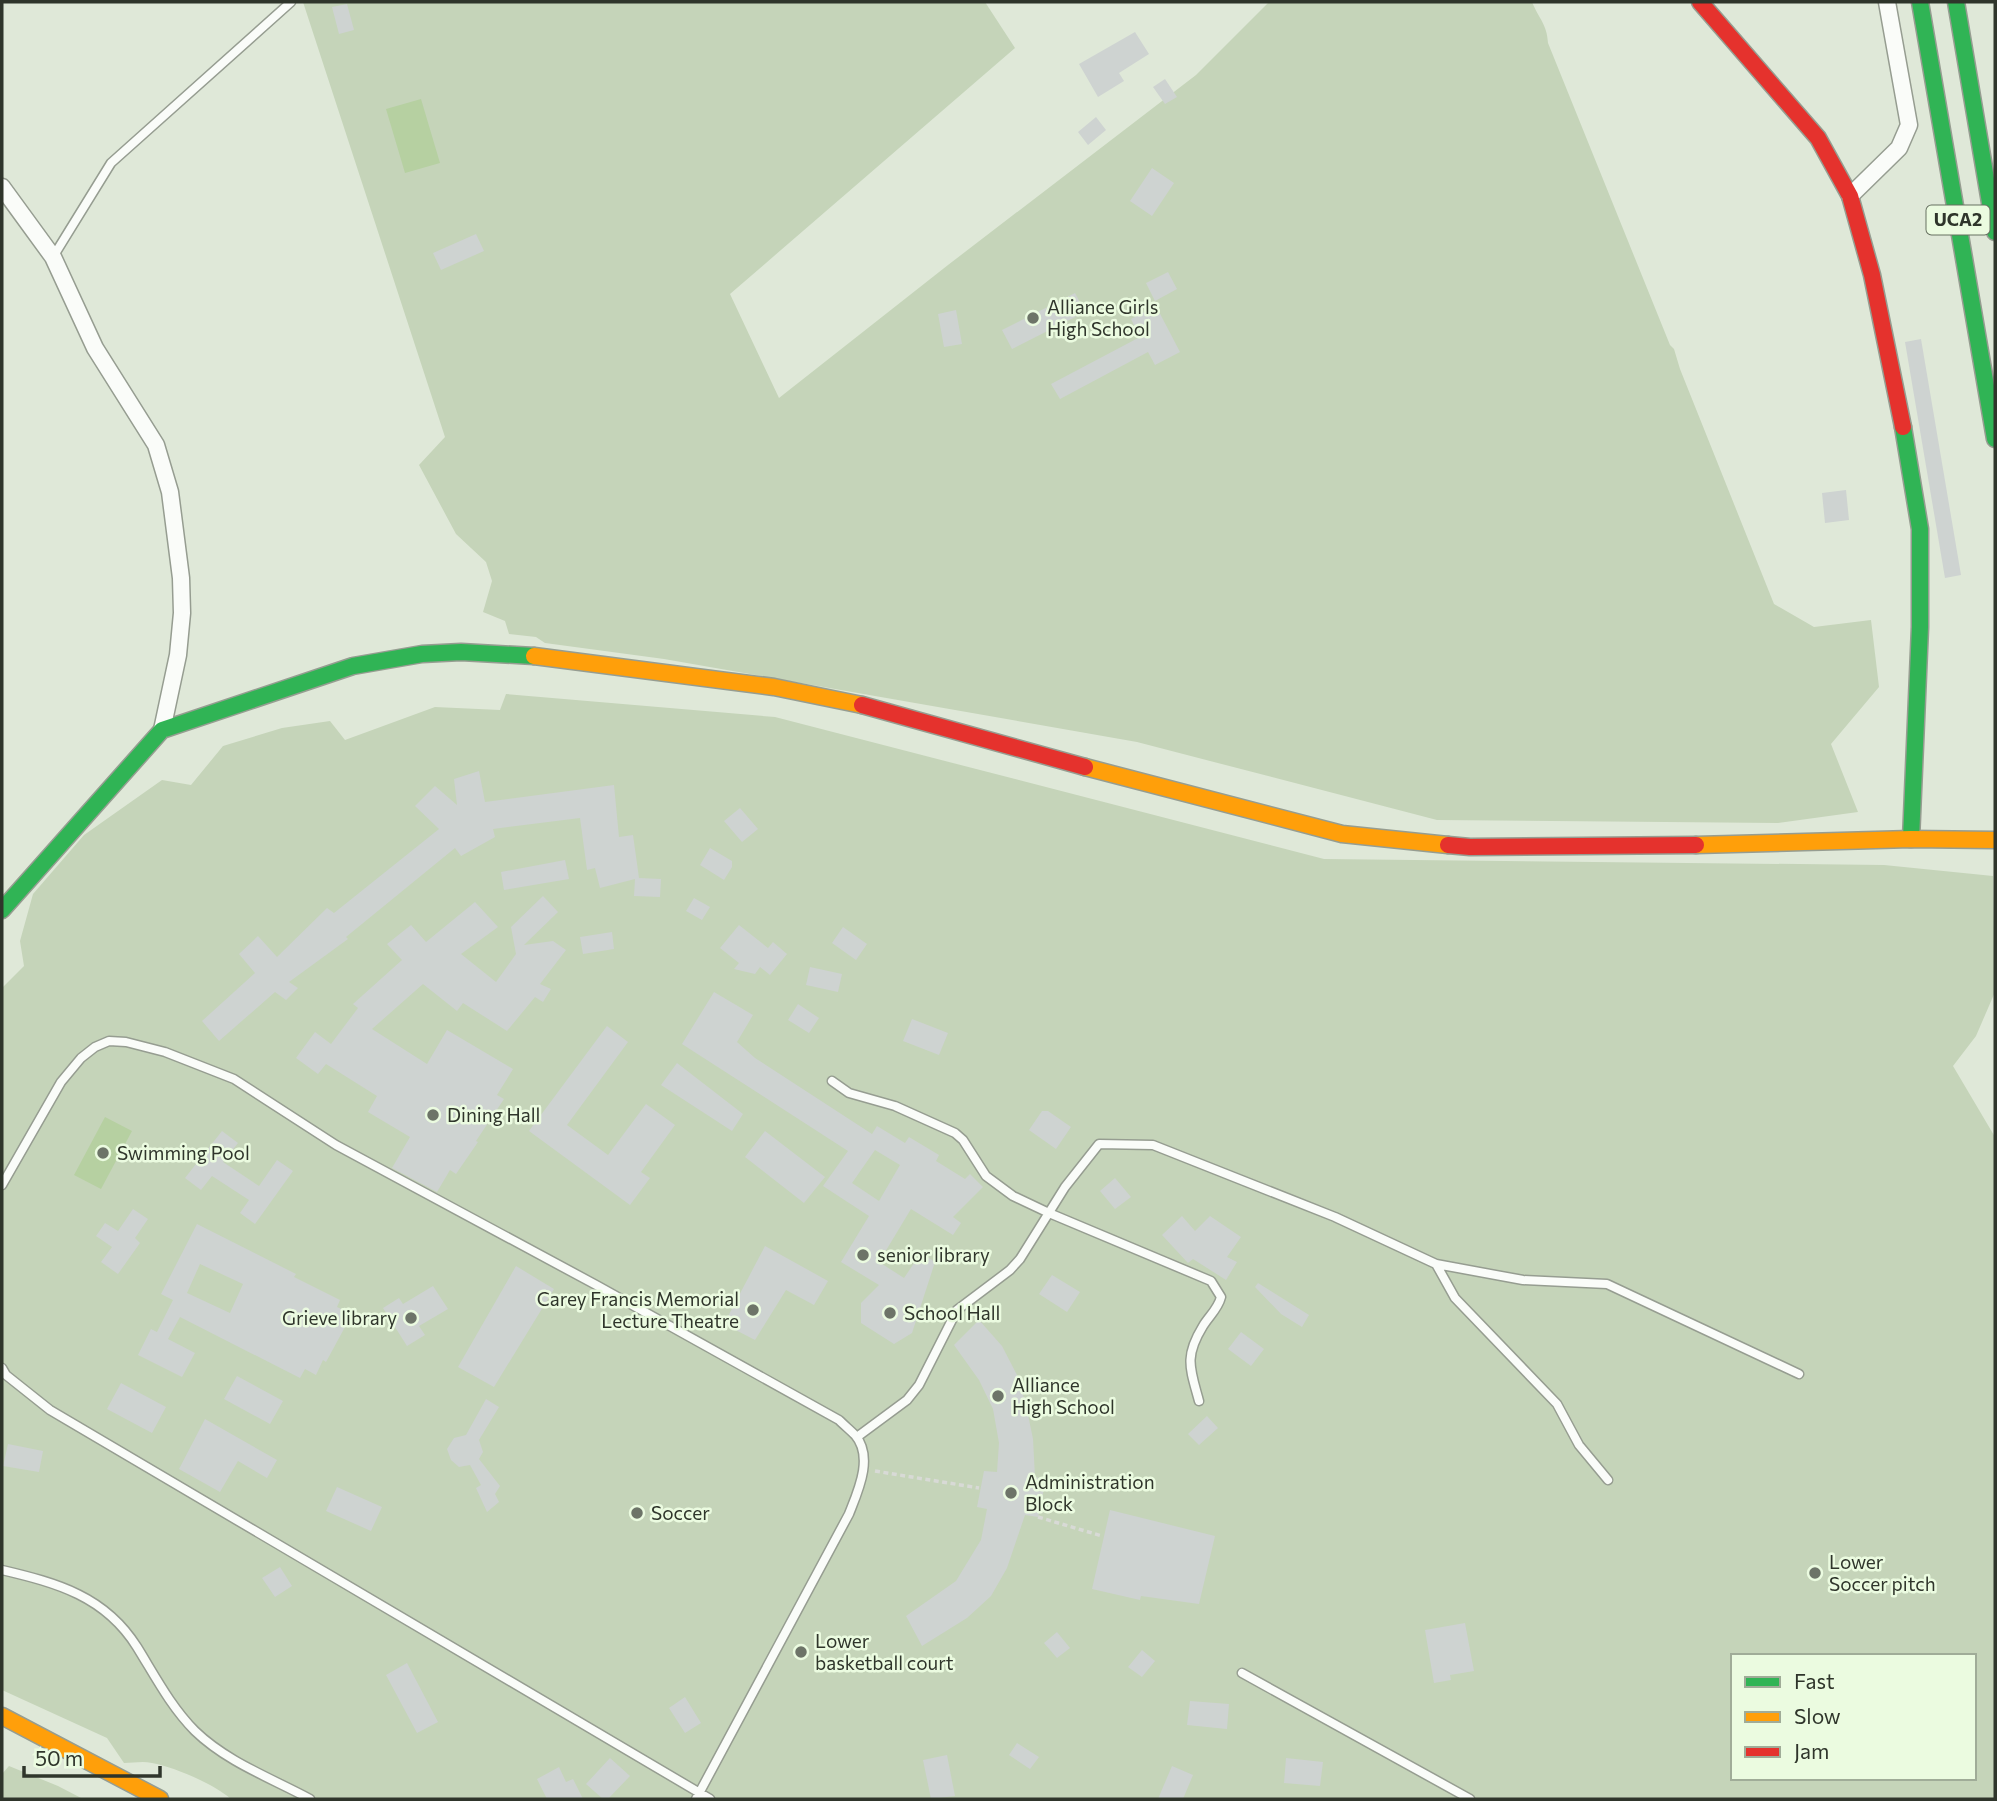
<svg xmlns="http://www.w3.org/2000/svg" width="1997" height="1801" viewBox="0 0 1997 1801" font-family="Commissioner,sans-serif">
  <style>
    .green { fill: #c5d4b9; fill-rule: evenodd }
    .water { fill: #b6d0a1 }
    .building { fill: #ced3d1; fill-rule: evenodd }
    .lines { fill: none; stroke-linecap: round; stroke-linejoin: round }
    .lane-casing { stroke: #969d91; stroke-width: 11 }
    .street-casing { stroke: #969d91; stroke-width: 19 }
    .fast-casing { stroke: #969d91; stroke-width: 19 }
    .slow-casing { stroke: #969d91; stroke-width: 19 }
    .jam-casing { stroke: #969d91; stroke-width: 19 }
    .path { stroke: #d8dad6; stroke-width: 3.5; stroke-dasharray: 5 3.5; stroke-linecap: butt }
    .lane { stroke: #fafcf9; stroke-width: 8 }
    .street { stroke: #fafcf9; stroke-width: 16 }
    .fast { stroke: #30b455; stroke-width: 16 }
    .slow { stroke: #ff9f0a; stroke-width: 16 }
    .jam { stroke: #e5322d; stroke-width: 16 }
    .poi-dot { fill: #6d7468; stroke: #ebfbe0; stroke-width: 2.5 }
    .labels { text-anchor: middle; stroke-width: 5; stroke-linejoin: round; paint-order: stroke }
    .shield { fill: #ebfbe0; stroke: #677061; stroke-width: 2 }
    .shield-label { font-size: 18px; font-weight: bold; fill: #2f352b }
    .poi-label { font-size: 19px; fill: #2f352b; stroke: #ebfbe0; text-anchor: start }
  </style>
  <rect width="100%" height="100%" fill="#dfe8d8"/>
  <path class="green" d="M 303,2 L 985,2 L 1015,48 L 730,294 L 779,398 L 948,265 L 1196,75 L 1269,2 L 1532,2 C 1539,19 1547,24 1548,43 L 1670,345 L 1674,349 L 1680,369 L 1774,604 L 1814,627 L 1871,620 L 1879,687 L 1831,744 L 1858,812 L 1778,823 L 1437,820 L 1137,742 L 664,659 L 545,643 L 536,637 L 509,634 L 505,621 L 483,612 L 492,581 L 486,562 L 456,534 L 419,465 L 445,437 Z
    M 506,694 L 775,717 L 1324,859 L 1884,865 L 1993,876 L 1995,992 L 1976,1036 L 1953,1066 L 1995,1137 L 1995,1799 L 231,1799 C 214,1784 174,1767 152,1763 C 143,1761 133,1763 124,1763 L 107,1738 L 2,1690 L 2,988 L 24,966 L 20,941 L 33,894 L 84,835 L 162,780 L 191,785 L 223,746 L 282,728 L 330,721 L 345,740 L 435,707 L 500,710 ZM 1733,1656 L 1974,1656 L 1974,1778 L 1733,1778 Z
    M 9,1766 L 58,1786 L 83,1799 L 2,1799 L 2,1774 Z"/>
  <path class="water" d="M 421,99 L 440,163 L 405,173 L 386,109 Z
    M 105,1117 L 132,1131 L 101,1189 L 74,1175 Z"/>
  <path class="building" d="M 347,4 L 354,30 L 339,34 L 332,7 Z
    M 1135,32 L 1149,54 L 1119,73 L 1124,81 L 1098,97 L 1079,64 Z
    M 1165,79 L 1177,97 L 1165,104 L 1153,87 Z
    M 1096,117 L 1106,130 L 1088,145 L 1078,132 Z
    M 1152,168 L 1174,183 L 1152,216 L 1130,201 Z
    M 476,234 L 484,251 L 441,270 L 433,253 Z
    M 1168,272 L 1177,289 L 1155,301 L 1146,283 Z
    M 1075,293 L 1085,312 L 1012,349 L 1002,330 Z
    M 1156,306 L 1180,352 L 1155,365 L 1148,352 L 1060,399 L 1051,384 L 1140,337 L 1131,319 Z
    M 956,310 L 962,344 L 944,347 L 938,314 Z
    M 1921,339 L 1961,575 L 1945,578 L 1905,342 Z
    M 1846,490 L 1849,520 L 1825,523 L 1822,493 Z
    M 479,771 L 485,802 L 614,785 L 619,837 L 633,835 L 639,878 L 661,879 L 660,897 L 634,896 L 635,879 L 600,888 L 595,868 L 587,870 L 580,818 L 493,829 L 495,837 L 461,856 L 455,848 L 346,937 L 348,939 L 289,982 L 298,988 L 286,1000 L 275,992 L 219,1041 L 202,1021 L 255,973 L 239,954 L 258,936 L 277,957 L 327,908 L 334,913 L 439,829 L 415,806 L 435,786 L 457,805 L 454,779 Z
    M 740,808 L 758,829 L 742,842 L 724,821 Z
    M 710,848 L 732,861 L 732,867 L 724,880 L 700,865 Z
    M 565,860 L 569,879 L 504,890 L 501,872 Z
    M 543,896 L 558,912 L 524,945 L 553,941 L 566,950 L 540,984 L 551,989 L 543,1002 L 535,997 L 507,1031 L 463,1003 L 457,1011 L 423,984 L 372,1029 L 427,1064 L 447,1030 L 513,1069 L 497,1095 L 504,1099 L 476,1141 L 478,1142 L 456,1174 L 450,1170 L 437,1192 L 392,1168 L 410,1137 L 368,1112 L 377,1096 L 326,1064 L 318,1074 L 296,1058 L 315,1032 L 331,1044 L 358,1008 L 353,1004 L 402,960 L 387,944 L 411,925 L 426,942 L 475,902 L 498,927 L 461,954 L 496,982 L 516,954 L 511,927 Z
    M 694,898 L 710,907 L 702,920 L 686,911 Z
    M 739,925 L 768,948 L 773,942 L 787,954 L 770,975 L 760,967 L 755,974 L 734,969 L 739,963 L 720,948 Z
    M 843,927 L 867,944 L 856,960 L 832,943 Z
    M 612,932 L 614,949 L 583,954 L 580,937 Z
    M 810,967 L 842,974 L 838,992 L 806,985 Z
    M 714,992 L 753,1015 L 737,1042 L 755,1058 L 872,1134 L 877,1126 L 905,1143 L 909,1137 L 939,1155 L 936,1161 L 965,1179 L 970,1174 L 983,1187 L 953,1217 L 961,1223 L 953,1235 L 911,1209 L 879,1262 L 904,1278 L 921,1253 L 935,1262 L 912,1333 L 894,1344 L 861,1323 L 861,1303 L 879,1285 L 841,1262 L 869,1216 L 823,1186 L 848,1151 L 682,1044 ZM 875,1150 L 900,1165 L 879,1201 L 852,1183 Z
    M 798,1004 L 819,1018 L 809,1033 L 788,1020 Z
    M 912,1019 L 948,1033 L 939,1055 L 903,1041 Z
    M 607,1026 L 628,1042 L 567,1125 L 608,1155 L 646,1104 L 675,1125 L 641,1172 L 650,1178 L 630,1205 L 529,1131 Z
    M 677,1063 L 743,1114 L 732,1131 L 661,1085 Z
    M 1042,1111 L 1048,1111 L 1071,1127 L 1056,1149 L 1029,1130 Z
    M 222,1131 L 238,1143 L 223,1162 L 259,1186 L 277,1160 L 293,1171 L 255,1224 L 240,1213 L 249,1200 L 212,1176 L 201,1190 L 185,1178 Z
    M 765,1131 L 825,1177 L 804,1203 L 745,1157 Z
    M 1115,1178 L 1131,1197 L 1115,1209 L 1100,1191 Z
    M 133,1209 L 148,1219 L 135,1238 L 140,1243 L 118,1274 L 101,1262 L 112,1247 L 96,1236 L 105,1223 L 118,1231 Z
    M 1182,1216 L 1195,1231 L 1210,1216 L 1241,1237 L 1227,1257 L 1237,1262 L 1226,1280 L 1193,1259 L 1188,1263 L 1162,1235 Z
    M 197,1224 L 296,1274 L 294,1277 L 340,1300 L 337,1307 L 348,1312 L 341,1325 L 345,1327 L 326,1362 L 323,1360 L 316,1375 L 305,1369 L 300,1378 L 180,1317 L 168,1339 L 195,1353 L 182,1377 L 138,1355 L 151,1329 L 157,1332 L 173,1300 L 161,1294 ZM 200,1264 L 243,1284 L 230,1313 L 187,1293 Z
    M 765,1246 L 828,1281 L 814,1305 L 786,1290 L 755,1340 L 724,1324 Z
    M 516,1266 L 554,1289 L 494,1387 L 458,1367 Z
    M 1052,1275 L 1080,1292 L 1067,1312 L 1039,1294 Z
    M 1258,1283 L 1309,1315 L 1302,1327 L 1281,1314 L 1255,1287 Z
    M 433,1286 L 448,1309 L 419,1326 L 425,1335 L 407,1346 L 383,1308 L 399,1298 L 403,1304 Z
    M 979,1320 L 1002,1346 L 1017,1375 L 1026,1405 L 1033,1439 L 1035,1477 L 1046,1479 L 1038,1517 L 1025,1515 L 1007,1568 L 991,1596 L 967,1618 L 922,1646 L 906,1616 L 956,1581 L 981,1540 L 987,1509 L 977,1507 L 984,1471 L 997,1472 L 999,1443 L 993,1409 L 979,1380 L 954,1345 Z
    M 1241,1332 L 1264,1349 L 1251,1366 L 1228,1349 Z
    M 237,1376 L 283,1401 L 270,1424 L 224,1399 Z
    M 121,1383 L 166,1407 L 152,1433 L 107,1409 Z
    M 486,1399 L 499,1407 L 479,1440 L 483,1452 L 479,1459 L 500,1486 L 495,1494 L 499,1502 L 487,1512 L 476,1488 L 481,1485 L 470,1465 L 459,1467 L 451,1460 L 447,1449 L 454,1438 L 466,1435 Z
    M 1207,1416 L 1218,1428 L 1199,1445 L 1188,1434 Z
    M 205,1419 L 277,1460 L 267,1478 L 238,1461 L 220,1492 L 179,1469 Z
    M 8,1444 L 43,1451 L 39,1472 L 3,1466 Z
    M 337,1487 L 382,1507 L 371,1531 L 326,1511 Z
    M 1110,1510 L 1215,1536 L 1199,1604 L 1141,1596 L 1140,1600 L 1092,1589 Z
    M 280,1567 L 292,1586 L 275,1597 L 262,1578 Z
    M 1465,1623 L 1474,1671 L 1450,1675 L 1451,1680 L 1434,1683 L 1425,1630 Z
    M 1057,1632 L 1070,1648 L 1057,1658 L 1044,1643 Z
    M 1142,1650 L 1155,1661 L 1142,1677 L 1128,1667 Z
    M 407,1663 L 438,1722 L 417,1733 L 386,1675 Z
    M 685,1697 L 701,1723 L 685,1733 L 669,1708 Z
    M 1190,1701 L 1229,1704 L 1227,1729 L 1187,1725 Z
    M 1017,1743 L 1039,1757 L 1030,1769 L 1009,1755 Z
    M 947,1755 L 955,1796 L 931,1799 L 923,1760 Z
    M 610,1758 L 630,1776 L 608,1799 L 603,1799 L 586,1784 Z
    M 1286,1758 L 1323,1762 L 1320,1786 L 1284,1783 Z
    M 1172,1766 L 1193,1775 L 1183,1799 L 1158,1799 Z
    M 559,1767 L 566,1782 L 573,1779 L 583,1799 L 547,1799 L 537,1779 Z"/>
  <g class="lines">
    <g class="lane-casing">
      <path id="lane" d="M 53,257 L 111,163 L 291,2
        M 832,1081 L 849,1093 L 895,1106 L 955,1133 L 963,1140 L 986,1176 L 1013,1196 L 1049,1213 L 1211,1281 L 1221,1297 C 1218,1309 1209,1316 1203,1326 C 1184,1357 1190,1368 1199,1401
        M 2,1185 L 61,1082 L 81,1058 L 95,1047 L 109,1041 L 126,1042 L 165,1052 L 234,1079 L 336,1145 L 598,1286 L 839,1420 C 844,1425 850,1430 855,1435 C 874,1457 858,1491 849,1514 L 696,1799
        M 1436,1264 L 1455,1298 L 1557,1404 L 1579,1445 L 1608,1480
        M 2,1368 L 6,1375 L 50,1410 L 710,1799
        M 857,1437 L 907,1400 L 919,1385 L 957,1310 L 1010,1270 L 1020,1259 L 1065,1187 L 1099,1144 L 1153,1145 L 1335,1217 L 1436,1264 L 1523,1280 L 1607,1284 L 1799,1374
        M 2,1570 C 57,1583 105,1596 137,1647 C 155,1676 171,1707 195,1731 C 227,1762 271,1778 310,1799
        M 1242,1673 L 1470,1799"/>
    </g>
    <g class="street-casing">
      <path id="street" d="M 2,187 L 53,257 L 95,348 L 156,445 L 170,492 L 181,578 L 182,613 L 178,655 L 162,730
        M 1850,196 L 1899,148 L 1909,125 L 1887,2"/>
    </g>
    <g class="fast-casing">
      <path id="fast" d="M 1920,2 L 1995,439
        M 1956,2 L 1995,232
        M 1903,427 L 1920,529 L 1920,627 L 1911,839
        M 2,910 L 162,730 L 353,666 L 422,654 L 461,652 L 534,656"/>
    </g>
    <g class="slow-casing">
      <path id="slow" d="M 534,656 L 774,687 L 862,705
        M 1085,767 L 1342,834 L 1448,845
        M 1696,845 L 1911,839 L 1995,840
        M 2,1716 L 160,1799"/>
    </g>
    <g class="jam-casing">
      <path id="jam" d="M 1700,2 L 1818,138 L 1850,196 L 1872,275 L 1903,427
        M 862,705 L 1085,767
        M 1448,845 L 1470,847 L 1696,845"/>
    </g>
    <path class="path" d="M 875,1471 L 979,1488
      M 1038,1517 L 1102,1536"/>
    <use href="#lane" class="lane"/>
    <use href="#street" class="street"/>
    <use href="#fast" class="fast"/>
    <use href="#slow" class="slow"/>
    <use href="#jam" class="jam"/>
  </g>
  <g class="poi-dot">
    <circle cx="1033" cy="318" r="7"/>
    <circle cx="433" cy="1115" r="7"/>
    <circle cx="103" cy="1153" r="7"/>
    <circle cx="863" cy="1255" r="7"/>
    <circle cx="753" cy="1310" r="7"/>
    <circle cx="890" cy="1313" r="7"/>
    <circle cx="411" cy="1318" r="7"/>
    <circle cx="998" cy="1396" r="7"/>
    <circle cx="1011" cy="1493" r="7"/>
    <circle cx="637" cy="1513" r="7"/>
    <circle cx="1815" cy="1573" r="7"/>
    <circle cx="801" cy="1652" r="7"/>
  </g>
  <g class="labels">
    <rect class="shield" x="1926.5" y="205.5" width="63" height="29" rx="5"/>
    <g class="shield-label">
      <text x="1958" y="226">UCA2</text>
    </g>
    <g class="poi-label">
      <text x="1047" y="314">Alliance Girls<tspan x="1047" dy="22">High School</tspan></text>
      <text x="447" y="1122">Dining Hall</text>
      <text x="117" y="1160">Swimming Pool</text>
      <text x="877" y="1262">senior library</text>
      <text x="739" y="1306" text-anchor="end">Carey Francis Memorial<tspan x="739" dy="22">Lecture Theatre</tspan></text>
      <text x="904" y="1320">School Hall</text>
      <text x="397" y="1325" text-anchor="end">Grieve library</text>
      <text x="1012" y="1392">Alliance<tspan x="1012" dy="22">High School</tspan></text>
      <text x="1025" y="1489">Administration<tspan x="1025" dy="22">Block</tspan></text>
      <text x="651" y="1520">Soccer</text>
      <text x="1829" y="1569">Lower<tspan x="1829" dy="22">Soccer pitch</tspan></text>
      <text x="815" y="1648">Lower<tspan x="815" dy="22">basketball court</tspan></text>
    </g>
  </g>
  <rect width="1997" height="1801" fill="none" stroke="#2f352b" stroke-width="7"/>
  <rect x="1731" y="1654" width="245" height="126" fill="#ebfbe0" stroke="#a0ac98" stroke-width="2"/>
  <rect x="1745" y="1677" width="35" height="10" fill="#30b455" stroke="#a0ac98" stroke-width="2"/>
  <text x="1794" y="1689" font-size="21" fill="#2f352b">Fast</text>
  <rect x="1745" y="1712" width="35" height="10" fill="#ff9f0a" stroke="#a0ac98" stroke-width="2"/>
  <text x="1794" y="1724" font-size="21" fill="#2f352b">Slow</text>
  <rect x="1745" y="1747" width="35" height="10" fill="#e5322d" stroke="#a0ac98" stroke-width="2"/>
  <text x="1794" y="1759" font-size="21" fill="#2f352b">Jam</text>
  <path d="M24 1766v10h136v-10" fill="none" stroke="#2f352b" stroke-width="3.5"/>
  <text x="35" y="1766" font-size="21" fill="#2f352b" stroke="#ebfbe0" stroke-width="5" paint-order="stroke">50 m</text>
</svg>
